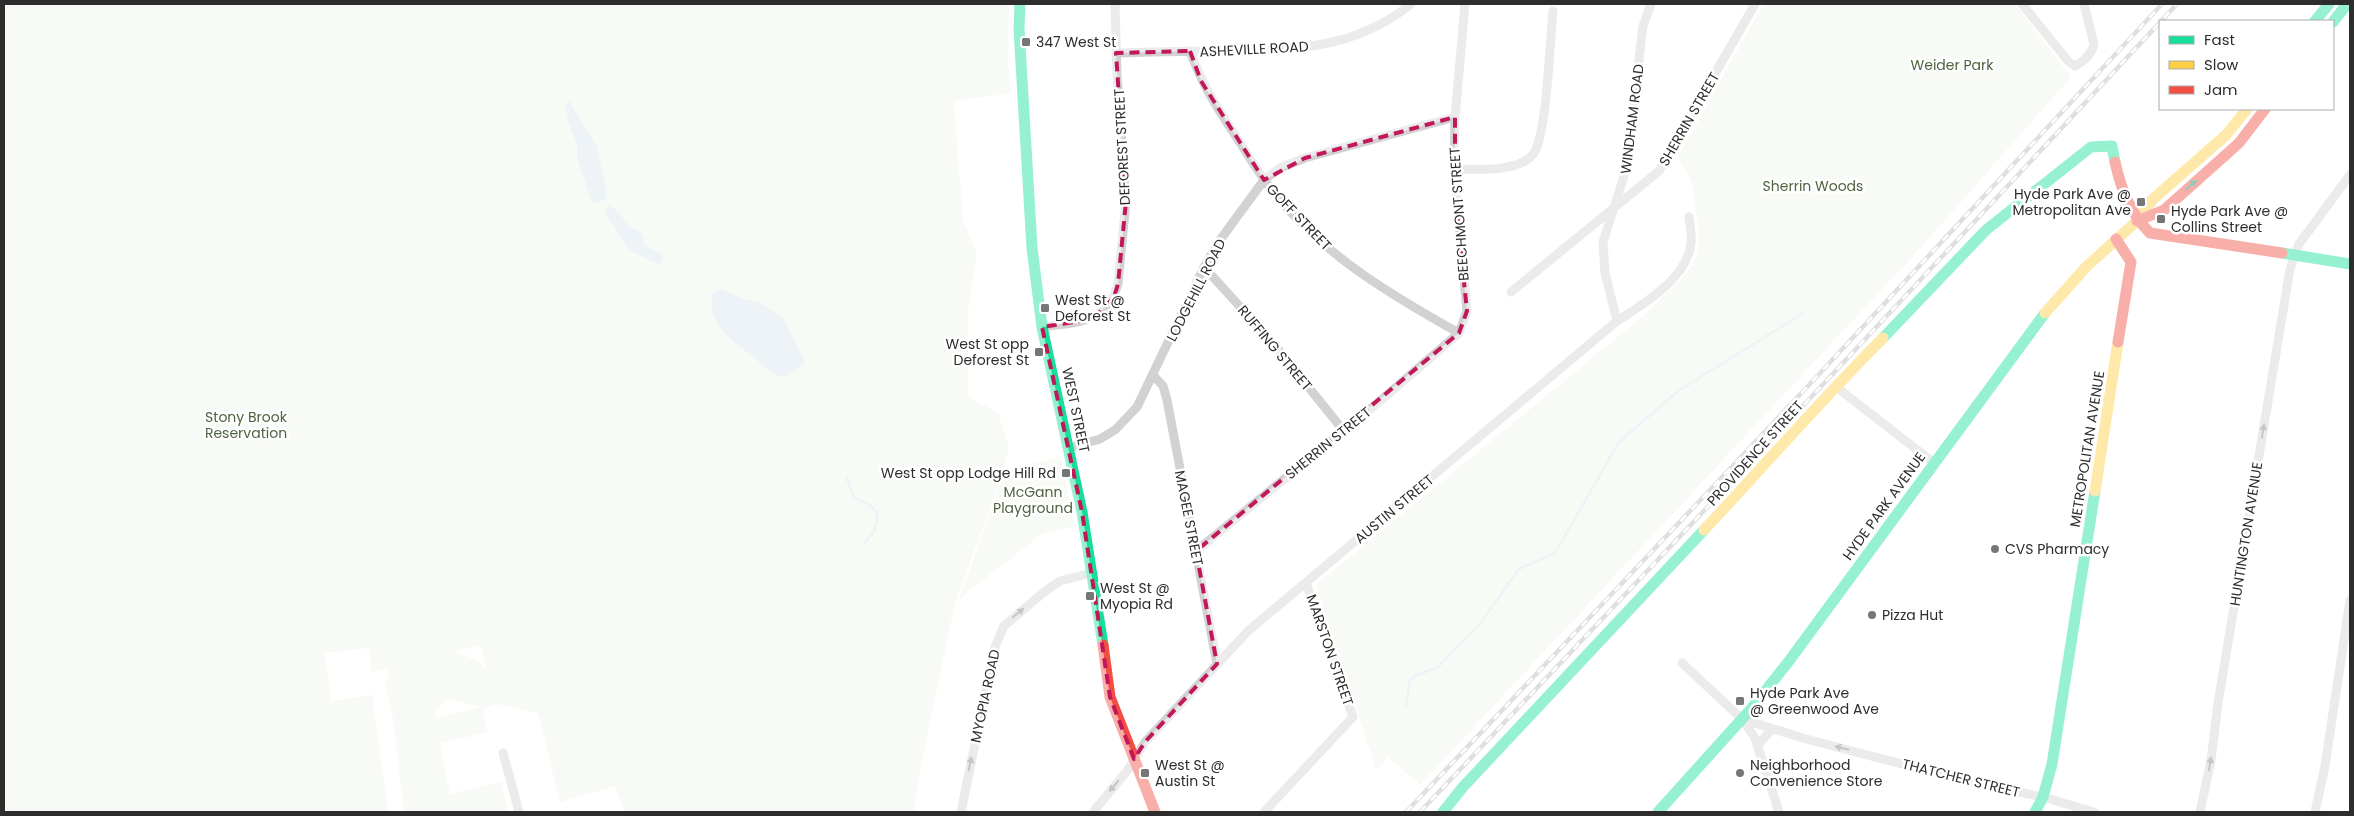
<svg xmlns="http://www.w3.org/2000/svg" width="2354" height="816" viewBox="0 0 2354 816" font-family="Poppins,sans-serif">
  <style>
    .green { fill: #eff3eb; fill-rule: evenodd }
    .water { fill: #d9e4ee }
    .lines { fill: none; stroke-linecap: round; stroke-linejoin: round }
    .stream { stroke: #d9e4ee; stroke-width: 2.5 }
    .street { stroke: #d2d2d2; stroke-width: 9 }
    .fast { stroke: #16e098; stroke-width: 11 }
    .slow { stroke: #ffcf43; stroke-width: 11 }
    .jam { stroke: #f24e42; stroke-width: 11 }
    .rail-casing { stroke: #b9b9b9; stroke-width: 4.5 }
    .rail { stroke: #fff; stroke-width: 2.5; stroke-dasharray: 8; stroke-linecap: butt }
    .oneway { fill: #228662 }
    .oneway2 { fill: #808080 }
    .marked { fill: none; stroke: #c2185b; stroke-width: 4; stroke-dasharray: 10 6; stroke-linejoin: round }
    .poi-dot { fill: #767676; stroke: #fff; stroke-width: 2 }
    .labels { text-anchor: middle; stroke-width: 5; stroke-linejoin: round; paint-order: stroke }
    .poi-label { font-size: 14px; fill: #2d2d2d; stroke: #fff; text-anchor: start }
    .street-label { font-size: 14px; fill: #2d2d2d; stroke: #fff }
    .park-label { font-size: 14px; fill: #4e633f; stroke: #fff }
  </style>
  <rect width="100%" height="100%" fill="#fff"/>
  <path class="green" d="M 4,4 L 1009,4 L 1008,67 L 1012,93 L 954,101 L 963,220 L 977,254 L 968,311 L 968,397 L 998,413 L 1009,447 L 1000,482 L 955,603 L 920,770 L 914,812 L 625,812 L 615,786 L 560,802 L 538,713 L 497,704 L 482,709 L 488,732 L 440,743 L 450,794 L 501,782 L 508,812 L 404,812 L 393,718 L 385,683 L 388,677 L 387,669 L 372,673 L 368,648 L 325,653 L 331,701 L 374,695 L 374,707 L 388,812 L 4,812 ZM 481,645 L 487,671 L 478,660 L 454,652 ZM 451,699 L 479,707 L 436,718 L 435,713 L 443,703 Z
    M 1763,4 L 2015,4 L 2071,77 L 1924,244 L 1420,785 L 1388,757 L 1376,770 L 1317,589 L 1317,584 L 1641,318 L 1682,278 L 1691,267 L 1697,252 L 1699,233 L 1692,182 L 1678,157 Z
    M 1060,457 L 1075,527 L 1043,533 L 959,599 L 1005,471 Z"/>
  <path class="water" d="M 568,100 L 597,146 L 607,195 L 606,199 L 595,203 L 591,200 L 577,157 C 582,138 559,119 568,100 Z
    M 609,206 L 615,209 L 632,228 L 642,233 L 645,245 L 663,255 L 660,265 L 629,250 L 605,213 L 606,209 Z
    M 721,289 L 746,300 L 758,302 L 783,317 L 805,363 L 786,377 C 772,376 767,369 757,360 C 734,340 708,329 712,294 Z"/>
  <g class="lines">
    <path class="stream" d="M 847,478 L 854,498 C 859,501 868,502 872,507 C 883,519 874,534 864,543
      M 1406,706 L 1410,680 L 1415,676 L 1438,667 L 1479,625 L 1519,569 L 1555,553 L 1619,442 L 1678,391 L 1802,314"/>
    <path class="street" d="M 2022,4 L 2069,62 L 2075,66 C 2084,61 2092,55 2094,44 L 2084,4
      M 1190,51 C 1202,85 1219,111 1239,141 C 1247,154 1255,167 1264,179 C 1313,249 1387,293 1459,333
      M 1116,53 C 1152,52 1187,51 1223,51 C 1292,50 1354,50 1411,4
      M 1454,169 C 1475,169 1503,172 1523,162 C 1526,161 1532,156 1534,153 C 1547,133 1550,39 1553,11
      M 1204,267 L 1273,343 L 1343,430
      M 1511,292 L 1659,171 L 1755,4
      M 1617,321 L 1605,273 L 1603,242 L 1626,170 L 1643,26 L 1651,4
      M 1042,327 C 1077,322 1106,324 1118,284 L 1126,201 L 1117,75 L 1115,4
      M 1459,333 L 1467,311 L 1454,169 L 1455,117 L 1465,4
      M 1154,376 L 1163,386 L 1167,400 L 1217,664
      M 1835,386 L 1934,463
      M 1069,448 L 1100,439 L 1115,430 L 1137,407 L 1204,267 L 1220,240 L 1264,180 L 1280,168 L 1305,158 L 1455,117
      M 1196,551 L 1380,401 L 1459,333
      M 1682,663 L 1742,719 L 1755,738 L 1779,812
      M 1742,719 L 1806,739 L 1975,783 L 2043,797 L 2094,812
      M 1758,745 L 1772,729
      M 503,753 L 519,812
      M 961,812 L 995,647 L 1004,626 L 1044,592 L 1060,581 L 1092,573
      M 1093,812 L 1127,771 L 1145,742 L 1248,631 L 1617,321 C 1644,304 1687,278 1691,244 C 1692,235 1690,225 1689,217
      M 1264,812 L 1353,717 L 1306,583
      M 2200,812 L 2211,760 L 2218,703 L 2290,269 L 2299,244 L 2350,175
      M 2315,812 L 2325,766 L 2350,600"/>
    <path class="fast" d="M 1020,4 L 1019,29 L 1032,248 L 1042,327 L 1082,512 L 1103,645
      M 2315,21 L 2329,4
      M 2333,22 L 2347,4
      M 2282,253 L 2350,264
      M 1883,338 L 1986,230 L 2091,147 L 2112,146 L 2115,162
      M 1443,812 L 1463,787 L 1704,530
      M 1658,812 L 1751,709 L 1789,661 L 2045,313
      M 2035,812 L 2043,797 L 2052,764 L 2095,491"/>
    <path class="slow" d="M 2045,313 L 2086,267 L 2137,221 L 2152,200 L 2226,135 L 2247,109
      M 2095,491 L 2118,342
      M 1704,530 C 1764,466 1821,400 1883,338"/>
    <path class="jam" d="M 2115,162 C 2121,189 2130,213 2150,233 L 2282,253
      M 2137,221 L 2164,210 L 2239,143 L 2265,109
      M 2116,239 L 2131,262 L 2118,342
      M 1103,645 L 1110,697 L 1155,812"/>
    <g class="rail-casing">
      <path id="rail" d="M 1406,812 L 1809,385 L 2162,4
        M 1420,812 L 1816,392 L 2177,4"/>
    </g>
    <use href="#rail" class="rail"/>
  </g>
  <defs><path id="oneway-solid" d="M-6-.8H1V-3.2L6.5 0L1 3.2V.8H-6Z" transform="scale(1.25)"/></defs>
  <use class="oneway" href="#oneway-solid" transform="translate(2191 185) rotate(-42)"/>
  <g class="oneway2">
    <use href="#oneway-solid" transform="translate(2263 431) rotate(-81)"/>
    <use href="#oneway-solid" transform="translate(1018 613) rotate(-40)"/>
    <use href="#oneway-solid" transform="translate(1842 748) rotate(-166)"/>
    <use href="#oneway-solid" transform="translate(970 764) rotate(-78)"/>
    <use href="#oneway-solid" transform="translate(2210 764) rotate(-80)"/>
    <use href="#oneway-solid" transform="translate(1114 786) rotate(130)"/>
  </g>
  <path d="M0 0H2354V816H0ZM 1190,51 L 1201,81 L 1264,180 L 1305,158 L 1455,117 L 1455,193 L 1467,311 L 1459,333 L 1196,551 L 1217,664 L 1145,742 L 1134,759 L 1110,697 L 1082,512 L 1042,327 L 1093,319 L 1114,297 L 1118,284 L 1126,201 L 1116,53 Z" fill="#fff" fill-opacity=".55" fill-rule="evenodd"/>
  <path class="marked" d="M 1190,51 L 1201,81 L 1264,180 L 1305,158 L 1455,117 L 1455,193 L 1467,311 L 1459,333 L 1196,551 L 1217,664 L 1145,742 L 1134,759 L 1110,697 L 1082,512 L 1042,327 L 1093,319 L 1114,297 L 1118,284 L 1126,201 L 1116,53 Z"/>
  <g class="poi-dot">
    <rect x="1021" y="37" width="10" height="10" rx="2.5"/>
    <rect x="2136" y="197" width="10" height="10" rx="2.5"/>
    <rect x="2156" y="214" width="10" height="10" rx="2.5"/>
    <rect x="1040" y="303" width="10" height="10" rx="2.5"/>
    <rect x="1034" y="347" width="10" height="10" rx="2.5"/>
    <rect x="1061" y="468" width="10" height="10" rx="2.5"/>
    <circle cx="1995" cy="549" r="5"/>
    <rect x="1085" y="591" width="10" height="10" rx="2.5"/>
    <circle cx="1872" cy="615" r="5"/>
    <rect x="1735" y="696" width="10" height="10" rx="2.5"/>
    <rect x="1140" y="768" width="10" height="10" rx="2.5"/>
    <circle cx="1740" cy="773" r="5"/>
  </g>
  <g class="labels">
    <g class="poi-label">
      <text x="1036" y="47">347 West St</text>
      <text x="2131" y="199" text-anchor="end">Hyde Park Ave @<tspan x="2131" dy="16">Metropolitan Ave</tspan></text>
      <text x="2171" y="216">Hyde Park Ave @<tspan x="2171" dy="16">Collins Street</tspan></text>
      <text x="1055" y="305">West St @<tspan x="1055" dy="16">Deforest St</tspan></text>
      <text x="1029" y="349" text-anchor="end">West St opp<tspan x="1029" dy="16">Deforest St</tspan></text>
      <text x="1056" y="478" text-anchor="end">West St opp Lodge Hill Rd</text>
      <text x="2005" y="554">CVS Pharmacy</text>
      <text x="1100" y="593">West St @<tspan x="1100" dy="16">Myopia Rd</tspan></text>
      <text x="1882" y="620">Pizza Hut</text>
      <text x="1750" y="698">Hyde Park Ave<tspan x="1750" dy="16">@ Greenwood Ave</tspan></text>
      <text x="1155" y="770">West St @<tspan x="1155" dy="16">Austin St</tspan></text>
      <text x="1750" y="770">Neighborhood<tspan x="1750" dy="16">Convenience Store</tspan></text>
    </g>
    <g class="street-label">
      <text transform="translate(1254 49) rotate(-3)" y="5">ASHEVILLE ROAD</text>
      <text transform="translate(1632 119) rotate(-83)" y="5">WINDHAM ROAD</text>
      <text transform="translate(1689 119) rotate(-60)" y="5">SHERRIN STREET</text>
      <text transform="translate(1122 147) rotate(-93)" y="5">DEFOREST STREET</text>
      <text transform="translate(1459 214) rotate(-94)" y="5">BEECHMONT STREET</text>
      <text transform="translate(1299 217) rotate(46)" y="5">GOFF STREET</text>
      <text transform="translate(1196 290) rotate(-63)" y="5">LODGEHILL ROAD</text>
      <text transform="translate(1275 348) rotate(50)" y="5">RUFFING STREET</text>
      <text transform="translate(1076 410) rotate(78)" y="5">WEST STREET</text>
      <text transform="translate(1328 443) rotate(-39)" y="5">SHERRIN STREET</text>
      <text transform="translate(2087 449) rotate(-81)" y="5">METROPOLITAN AVENUE</text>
      <text transform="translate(1755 453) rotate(-48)" y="5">PROVIDENCE STREET</text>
      <text transform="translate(1884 506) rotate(-54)" y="5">HYDE PARK AVENUE</text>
      <text transform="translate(1394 509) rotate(-40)" y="5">AUSTIN STREET</text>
      <text transform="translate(1189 518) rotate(79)" y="5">MAGEE STREET</text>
      <text transform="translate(2246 534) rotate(-81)" y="5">HUNTINGTON AVENUE</text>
      <text transform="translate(1330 650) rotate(71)" y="5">MARSTON STREET</text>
      <text transform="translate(985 696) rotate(-78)" y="5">MYOPIA ROAD</text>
      <text transform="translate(1961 778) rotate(14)" y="5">THATCHER STREET</text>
    </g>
    <g class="park-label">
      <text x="1952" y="70">Weider Park</text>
      <text x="1813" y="191">Sherrin Woods</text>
      <text x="246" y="422">Stony Brook<tspan x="246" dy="16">Reservation</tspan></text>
      <text x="1033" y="497">McGann<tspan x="1033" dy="16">Playground</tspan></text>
    </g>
  </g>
  <rect width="2354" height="816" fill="none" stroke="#2d2d2d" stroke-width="10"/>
  <rect x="2159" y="20" width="175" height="90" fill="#ffffff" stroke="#ababab"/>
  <rect x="2169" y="36" width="25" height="8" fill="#16e098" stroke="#ababab"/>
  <text x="2204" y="45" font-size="15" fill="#2d2d2d">Fast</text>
  <rect x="2169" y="61" width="25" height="8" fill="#ffcf43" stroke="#ababab"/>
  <text x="2204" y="70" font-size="15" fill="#2d2d2d">Slow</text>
  <rect x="2169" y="86" width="25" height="8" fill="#f24e42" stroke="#ababab"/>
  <text x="2204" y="95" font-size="15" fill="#2d2d2d">Jam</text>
</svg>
